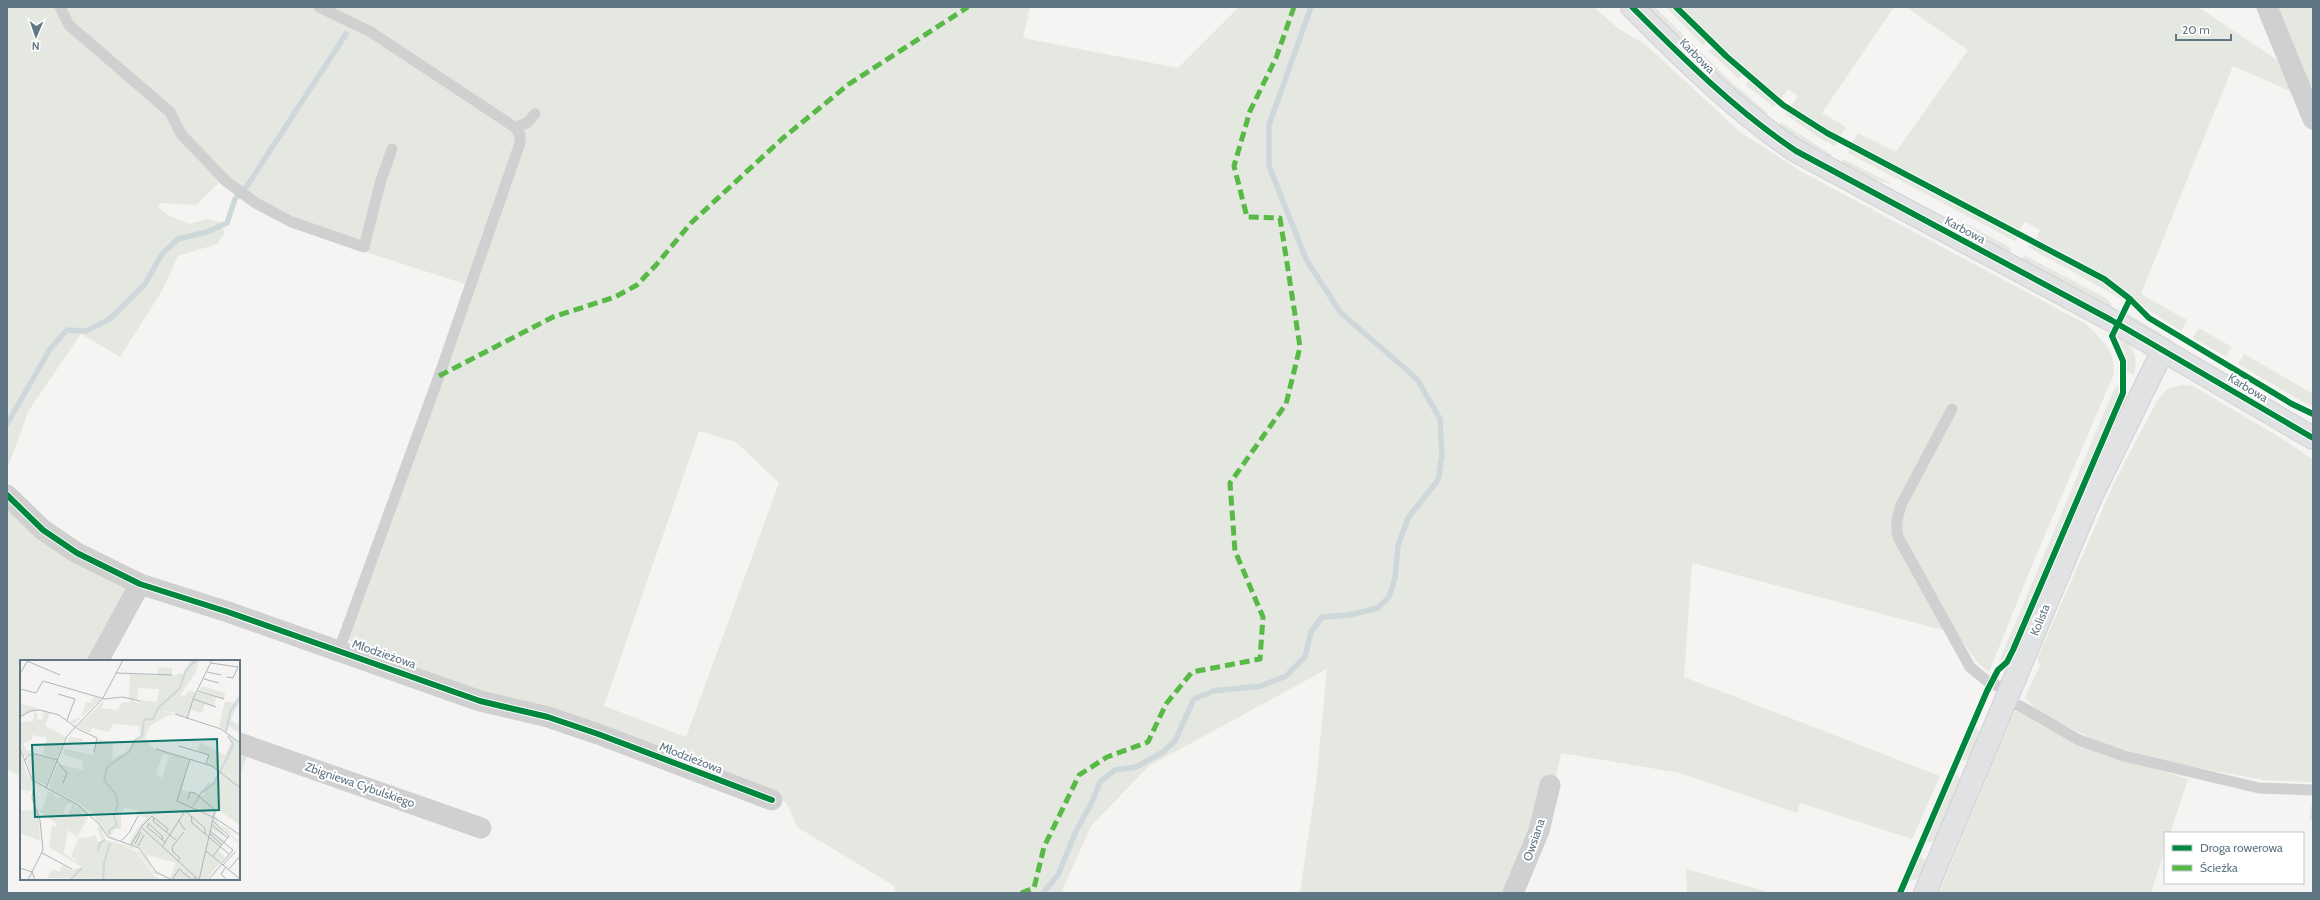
<svg xmlns="http://www.w3.org/2000/svg" width="2320" height="900" viewBox="0 0 2320 900" font-family="Cabin,sans-serif">
  <style>
    .green { fill: #e4e8e0; fill-rule: evenodd }
    .lines { fill: none; stroke-linecap: round; stroke-linejoin: round }
    .stream { stroke: #ced7da; stroke-width: 5.5 }
    .secondary-casing { stroke: #cfd1d2; stroke-width: 24 }
    .lane { stroke: #d0d0d1; stroke-width: 11 }
    .street { stroke: #d0d0d1; stroke-width: 21 }
    .secondary { stroke: #e1e2e3; stroke-width: 22 }
    .quiet { stroke: #58b947; stroke-width: 5; stroke-dasharray: 10 5; stroke-linecap: butt }
    .cycleway-casing { stroke: #fff; stroke-width: 8 }
    .cycleway { stroke: #00873e; stroke-width: 6 }
    .labels { text-anchor: middle; stroke-width: 4; stroke-linejoin: round; paint-order: stroke }
    .street-label { font-size: 12px; fill: #617685; stroke: #fff }
    .inset-river { fill: none; stroke: #ced7da; stroke-width: 2 }
    .inset-road { fill: none; stroke: #adb7bc; stroke-width: 1 }
    .view { fill: #0f766e; fill-opacity: 0.15; stroke: #0f766e; stroke-width: 2 }
    .inset-edge { fill: none; stroke: #617685; stroke-width: 2 }
  </style>
  <rect width="100%" height="100%" fill="#f5f4f2"/>
  <path class="green" d="M 7,7 L 1030,7 L 1023,38 L 1178,68 L 1239,7 L 1594,7 L 1619,29 L 1645,44 L 1740,132 L 1802,172 L 2086,324 C 2101,339 2118,352 2113,376 L 2030,570 L 1989,672 L 1977,662 L 1957,634 L 1692,563 L 1684,677 L 1940,776 L 1912,839 L 1800,803 L 1797,813 L 1680,773 L 1561,753 L 1555,782 L 1510,893 L 1300,893 L 1316,783 L 1327,669 L 1149,766 L 1091,826 L 1061,893 L 895,893 L 894,886 L 797,827 L 786,802 L 600,728 L 351,650 L 352,642 L 348,639 L 474,287 L 289,227 L 252,208 L 219,183 L 196,205 L 161,203 L 158,207 L 168,215 L 189,224 L 206,219 L 220,222 L 225,233 L 217,244 L 178,256 L 162,291 L 120,357 L 81,334 L 29,410 L 9,464 L 7,465 ZM 699,431 L 736,442 L 779,483 L 686,737 L 604,706 Z
    M 1644,7 L 1655,7 L 1729,80 L 1768,113 L 1764,118 Z
    M 1666,7 L 1673,7 L 1707,41 L 1703,45 Z
    M 1681,7 L 1894,7 L 1822,113 L 1846,127 L 1840,137 L 1791,106 L 1798,96 L 1788,89 L 1781,99 L 1728,54 Z
    M 1906,7 L 2198,7 L 2283,64 L 2299,95 L 2233,66 L 2141,294 L 2187,320 L 2181,331 L 2151,312 L 2105,277 L 2036,239 L 2040,230 L 2025,222 L 2020,230 L 1852,143 L 1858,133 L 1896,152 L 1968,50 Z
    M 2272,7 L 2313,7 L 2313,85 L 2308,86 Z
    M 1714,47 L 1743,75 L 1739,79 L 1709,51 Z
    M 1749,80 L 1777,102 L 1774,107 L 1746,85 Z
    M 1787,110 L 1837,141 L 1837,144 L 1835,146 L 1819,138 L 1785,114 Z
    M 1781,122 L 1832,155 L 1828,159 L 1777,128 Z
    M 1850,147 L 2018,236 L 2015,241 L 1848,153 Z
    M 1843,159 L 1892,184 L 1862,177 L 1840,166 Z
    M 1958,219 L 2011,248 L 2008,254 L 1958,220 Z
    M 2030,242 L 2099,279 L 2127,302 L 2028,247 Z
    M 2024,255 L 2106,298 L 2112,305 L 2108,309 L 2021,261 Z
    M 2127,313 L 2173,341 L 2173,344 L 2124,318 Z
    M 2199,328 L 2232,347 L 2226,357 L 2193,338 Z
    M 2117,334 C 2132,343 2139,356 2134,374 L 2127,371 L 2124,351 Z
    M 2244,354 L 2313,394 L 2313,405 L 2310,406 L 2238,364 Z
    M 2233,377 L 2282,406 L 2282,409 L 2231,378 Z
    M 2121,383 L 2121,389 L 2009,653 L 1998,664 L 2114,389 Z
    M 2181,385 L 2193,386 L 2286,441 L 2313,460 L 2313,782 L 2264,780 L 2152,759 L 2096,741 L 2038,712 L 2025,697 L 2040,665 L 2037,659 L 2116,479 L 2157,401 L 2167,389 Z
    M 7,503 L 125,587 L 125,599 L 94,661 L 21,661 L 21,777 L 7,769 Z
    M 2014,712 L 2021,712 L 2122,759 L 2188,779 L 2170,833 L 2165,833 L 2165,850 L 2151,893 L 1939,893 Z
    M 1975,725 L 1981,734 L 1971,759 L 1960,761 Z
    M 239,748 L 249,751 L 239,779 Z
    M 1955,773 L 1962,780 L 1935,841 L 1925,843 Z
    M 2313,795 L 2313,821 L 2309,820 Z
    M 1920,855 L 1926,861 L 1918,879 L 1909,881 Z
    M 1686,869 L 1772,893 L 1687,893 Z"/>
  <g class="lines">
    <path class="stream" d="M 7,424 L 50,349 L 67,330 L 86,331 L 110,319 L 145,284 L 162,254 L 178,239 L 207,232 L 227,223 L 235,199 L 247,186 L 346,34
      M 1043,893 L 1058,875 L 1076,831 L 1092,802 L 1100,782 L 1115,770 L 1136,767 L 1163,752 L 1175,741 L 1194,699 L 1213,691 L 1261,686 L 1286,676 L 1305,657 L 1311,632 L 1322,617 L 1349,615 L 1378,608 L 1389,597 L 1395,578 L 1398,546 L 1408,518 L 1438,480 L 1442,455 L 1440,419 L 1417,379 L 1340,312 L 1306,259 L 1269,166 L 1269,125 L 1311,7"/>
    <g class="secondary-casing">
      <path id="secondary" d="M 1632,7 C 1684,59 1735,110 1796,151 L 2111,320 L 2313,438
        M 1925,893 L 2090,499 L 2163,350"/>
    </g>
    <path class="lane" d="M 60,7 L 69,25 L 170,112 L 181,134 L 226,181 L 256,203 L 292,222 L 364,247 L 381,180 L 392,149
      M 319,7 L 371,32 L 516,128 L 520,135 L 520,143 L 439,376 L 339,650
      M 516,128 L 528,122 L 535,114
      M 1952,409 L 1901,505 C 1898,516 1895,525 1898,537 L 1970,667 L 1987,681 L 2010,692
      M 2006,701 L 2022,707 L 2079,740 L 2124,756 L 2259,788 L 2313,790"/>
    <path class="street" d="M 2267,7 L 2313,119
      M 7,495 L 43,530 L 77,553 L 140,584 L 228,612 L 480,701 L 548,717 L 598,734 L 772,800
      M 98,661 L 140,584
      M 239,743 L 481,828
      M 1513,893 L 1539,831 L 1550,785"/>
    <use href="#secondary" class="secondary"/>
    <path class="quiet" d="M 439,376 L 553,317 L 615,297 L 637,285 L 656,265 L 691,223 L 783,138 L 849,84 L 968,7
      M 1021,893 L 1034,888 L 1044,847 L 1079,775 L 1107,757 L 1148,742 L 1166,704 L 1192,672 L 1260,659 L 1263,617 L 1235,551 L 1230,483 L 1286,404 L 1300,347 L 1280,218 L 1247,217 L 1234,166 L 1250,111 L 1276,58 L 1294,7"/>
    <g class="cycleway-casing">
      <path id="cycleway" d="M 1632,7 C 1684,59 1735,110 1796,151 L 2111,320 L 2313,438
        M 1676,7 L 1726,56 L 1783,105 L 1827,133 L 2104,279 L 2130,299 L 2149,318 L 2292,404 L 2313,414
        M 7,495 L 43,530 L 77,553 L 140,584 L 228,612 L 480,701 L 548,717 L 598,734 L 772,800
        M 1900,893 L 1987,691 L 1998,670 L 2007,662 L 2013,650 L 2123,393 L 2123,361 L 2112,336 L 2130,299"/>
    </g>
    <use href="#cycleway" class="cycleway"/>
  </g>
  <g class="labels">
    <g class="street-label">
      <text transform="translate(1697 56) rotate(45)" y="4">Karbowa</text>
      <text transform="translate(1965 230) rotate(28)" y="4">Karbowa</text>
      <text transform="translate(2248 388) rotate(31)" y="4">Karbowa</text>
      <text transform="translate(2040 620) rotate(-68)" y="4">Kolista</text>
      <text transform="translate(384 654) rotate(19)" y="4">Młodzieżowa</text>
      <text transform="translate(691 758) rotate(21)" y="4">Młodzieżowa</text>
      <text transform="translate(360 785) rotate(19)" y="4">Zbigniewa Cybulskiego</text>
      <text transform="translate(1534 840) rotate(-71)" y="4">Owsiana</text>
    </g>
  </g>
  <g transform="translate(20 660)">
    <rect width="220" height="220" fill="#f5f4f2"/>
    <path d="M 171,0 L 179,0 L 178,4 L 175,14 L 160,35 L 165,36 L 169,30 L 176,33 L 167,58 L 152,52 L 141,51 L 155,54 L 146,56 L 130,66 L 125,77 L 126,82 L 135,89 L 169,99 L 161,129 L 181,136 L 186,134 L 181,132 L 189,122 L 192,124 L 199,113 L 220,129 L 220,165 L 198,150 L 195,157 L 199,164 L 212,172 L 210,174 L 217,180 L 220,179 L 217,182 L 194,160 L 207,178 L 191,169 L 205,181 L 198,191 L 205,197 L 186,220 L 154,220 L 150,218 L 156,203 L 127,195 L 132,204 L 121,189 L 109,183 L 117,168 L 127,158 L 117,155 L 118,150 L 105,148 L 101,153 L 101,169 L 95,169 L 90,176 L 100,180 L 91,177 L 87,174 L 72,154 L 60,144 L 32,130 L 29,125 L 38,104 L 63,110 L 63,101 L 43,94 L 45,89 L 73,95 L 78,79 L 93,82 L 92,100 L 106,92 L 120,75 L 119,66 L 92,64 L 90,72 L 72,68 L 70,73 L 57,67 L 84,40 L 82,48 L 98,50 L 102,42 L 110,42 L 111,39 L 119,44 L 119,40 L 137,42 L 139,29 L 118,28 L 117,40 L 109,38 L 110,14 L 137,16 L 138,7 L 152,8 L 152,15 L 157,15 L 158,13 L 163,14 ZM 143,94 L 149,96 L 142,118 L 136,114 ZM 182,26 L 205,33 L 204,39 L 180,30 ZM 178,32 L 197,37 L 194,46 L 173,39 ZM 220,34 L 220,40 L 211,60 L 220,66 L 220,74 L 209,66 L 207,72 L 199,67 L 205,41 L 213,43 ZM 74,36 L 81,39 L 54,64 L 50,61 L 61,57 L 66,42 L 71,43 ZM 173,40 L 185,44 L 182,53 L 170,50 ZM 0,44 L 14,47 L 18,49 L 0,57 ZM 24,51 L 30,52 L 25,66 L 46,77 L 36,99 L 23,94 L 27,78 L 12,75 L 12,80 L 3,83 L 7,91 L 13,91 L 5,98 L 0,85 L 0,61 L 13,62 L 14,53 L 18,54 L 17,59 L 22,60 ZM 209,76 L 220,84 L 219,127 L 188,104 L 190,96 L 177,91 L 180,82 L 205,95 L 212,82 ZM 50,77 L 62,79 L 63,86 L 47,82 ZM 0,90 L 8,117 L 13,122 L 11,132 L 0,129 ZM 12,94 L 36,100 L 26,125 L 12,119 L 6,100 ZM 25,130 L 38,135 L 33,134 L 37,138 L 40,137 L 39,136 L 52,142 L 50,142 L 51,145 L 48,143 L 43,152 L 48,155 L 53,143 L 57,145 L 55,144 L 56,148 L 59,146 L 69,155 L 57,177 L 48,170 L 44,193 L 61,205 L 51,196 L 59,177 L 68,178 L 75,175 L 78,182 L 82,180 L 77,168 L 80,166 L 86,180 L 112,187 L 119,191 L 125,198 L 134,213 L 133,210 L 140,217 L 133,213 L 117,190 L 101,185 L 117,192 L 133,215 L 141,220 L 27,218 L 33,209 L 39,212 L 43,205 L 51,210 L 62,207 L 29,187 L 32,166 L 35,167 L 37,164 L 16,149 L 21,151 L 28,133 ZM 15,150 L 19,156 L 20,181 L 0,173 L 0,151 Z" fill="#e4e8e0" fill-rule="evenodd"/>
    <path class="inset-river" d="M 206,71 L 211,50 L 220,38M 173,146 L 181,133 L 194,123 L 207,98 L 213,84 L 208,76M 89,175 L 89,171 L 97,165 L 94,156 L 98,144 L 95,133 L 84,121 L 87,107 L 110,91 L 114,81 L 122,76 L 124,60 L 133,59 L 138,48 L 160,28 L 166,10 L 176,0M 78,191 L 80,183 L 85,180M 50,220 L 62,208M 83,220 L 84,203 L 90,183"/>
    <path class="inset-road" d="M 7,1 L 40,15M 191,3 L 218,7 L 213,18 L 207,17M 187,12 L 201,15M 96,13 L 152,15M 0,14 L 8,0M 184,19 L 199,23M 0,29 L 16,33 L 23,21 L 85,39 L 102,37 L 120,41M 178,31 L 204,39M 38,34 L 55,39 L 47,60M 173,39 L 196,47M 155,54 L 201,69 L 220,83M 0,57 L 10,51 L 20,50 L 39,55 L 58,69 L 77,78 L 74,92M 167,59 L 173,39 L 192,0M 159,86 L 189,95 L 186,104M 0,88 L 12,120 L 58,145 L 78,163 L 88,177 L 119,188 L 136,212 L 152,220M 136,89 L 192,106 L 220,128M 170,99 L 157,141 L 195,158 L 220,175M 5,100 L 9,95 L 15,94 L 38,100M 37,101 L 47,113 L 43,123M 26,128 L 47,76 L 83,38 L 103,0M 171,156 L 185,168 L 185,174M 134,158 L 133,161 L 156,180M 158,160 L 165,170M 193,161 L 209,176 L 193,196M 128,163 L 143,177 L 142,180M 129,164 L 127,167 L 145,182M 192,165 L 208,178M 190,171 L 213,190 L 202,203M 146,172 L 148,169 L 132,156 L 121,167 L 179,220 L 195,150 L 175,133 L 170,132 L 168,139M 190,174 L 202,185M 100,182 L 109,173 L 118,156M 115,184 L 121,172M 111,185 L 121,168M 118,186 L 124,175M 142,187 L 165,151 L 171,156 L 172,163 L 209,194M 186,191 L 220,219M 22,193 L 52,209M 157,201 L 160,198 L 153,192 L 152,187 L 164,172M 203,205 L 215,192M 206,207 L 201,214 L 207,220M 0,208 L 12,212 L 15,220M 209,209 L 220,196M 8,220 L 23,190 L 20,160 L 12,138 L 14,122M 152,220 L 159,209 L 172,220 L 176,217M 188,220 L 202,204"/>
    <path class="view" d="M 197,79 L 199,150 L 15,157 L 12,85 Z"/>
    <rect width="220" height="220" class="inset-edge"/>
  </g>
  <rect width="2320" height="900" fill="none" stroke="#617685" stroke-width="16"/>
  <rect x="2164" y="832" width="140" height="52" fill="#ffffff" stroke="#c0c8ce"/>
  <rect x="2172" y="845" width="20" height="6" fill="#00873e" stroke="#c0c8ce"/>
  <text x="2200" y="852" font-size="12" fill="#617685">Droga rowerowa</text>
  <rect x="2172" y="865" width="20" height="6" fill="#58b947" stroke="#c0c8ce"/>
  <text x="2200" y="872" font-size="12" fill="#617685">Ścieżka</text>
  <g transform="translate(36 36) rotate(182)" stroke="#ffffff" stroke-width="3" paint-order="stroke">
  <path d="M0-3L7 15L0 10L-7 15Z" fill="#617685"/>
  <text y="-6" font-size="11" font-weight="bold" text-anchor="middle" fill="#617685">N</text>
  </g>
  <path d="M2176 34v6h55v-6" fill="none" stroke="#617685" stroke-width="2"/>
  <text x="2182" y="34" font-size="12" fill="#617685" stroke="#ffffff" stroke-width="3" paint-order="stroke">20 m</text>
</svg>
